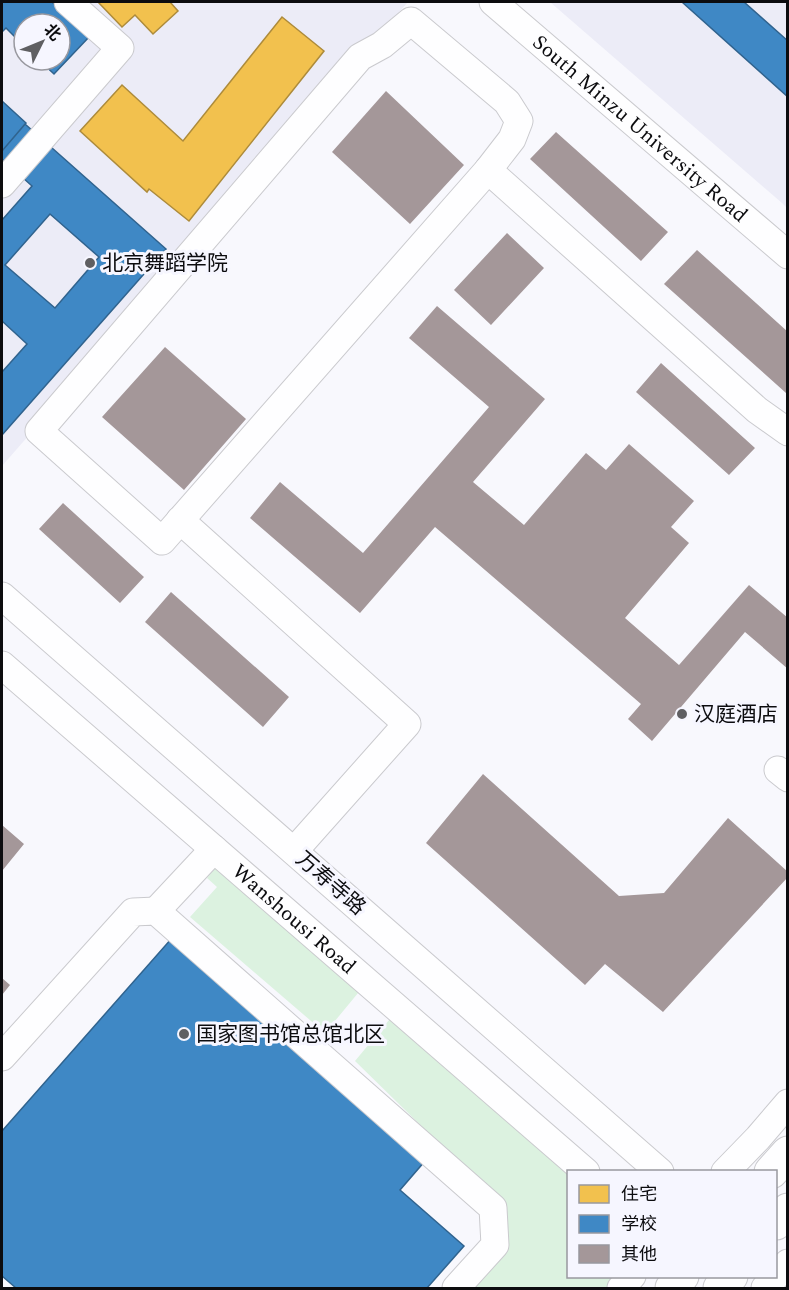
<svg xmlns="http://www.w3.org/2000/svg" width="789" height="1290" viewBox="0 0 789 1290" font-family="Spectral,'Noto Sans SC',serif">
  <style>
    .built { fill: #ececf7; fill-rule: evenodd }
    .green { fill: #dcf2e0 }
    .homes { fill: #f2c14e; stroke: #ad8b3b; stroke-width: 1.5 }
    .schools { fill: #3f88c5; stroke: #30638e; stroke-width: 1.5; fill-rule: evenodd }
    .building { fill: #a49799 }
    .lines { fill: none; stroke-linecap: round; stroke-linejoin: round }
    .minor-casing { stroke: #cacace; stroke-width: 29 }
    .major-casing { stroke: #cacace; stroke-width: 35 }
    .minor { stroke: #fefeff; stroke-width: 27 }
    .major { stroke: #fefeff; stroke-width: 33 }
    .poi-dot { fill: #5f5f62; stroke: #f6f6ff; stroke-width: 2 }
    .labels { text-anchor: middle; stroke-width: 6; stroke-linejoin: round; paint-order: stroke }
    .street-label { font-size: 21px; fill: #0c0c0f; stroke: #f6f6ff }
    .poi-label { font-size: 21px; fill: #0c0c0f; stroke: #f6f6ff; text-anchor: start }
  </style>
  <rect width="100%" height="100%" fill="#f8f8fd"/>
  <path class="built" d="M 2,2 L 408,2 L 2,466 ZM 24,24 L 60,24 L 60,60 L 24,60 Z
    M 550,2 L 787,2 L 787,208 L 782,203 Z"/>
  <path class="green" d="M 220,862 L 363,987 L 325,1033 L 190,917 L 217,887 L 207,878 Z
    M 394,1014 L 568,1172 L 568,1276 L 617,1277 L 610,1288 L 471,1288 L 499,1202 L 355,1061 Z"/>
  <path class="homes" d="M 98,2 L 170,2 L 178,11 L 153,34 L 135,15 L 122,27 Z
    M 282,17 L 324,51 L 189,221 L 149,189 L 147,192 L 80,131 L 122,85 L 183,141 Z"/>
  <path class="schools" d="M 2,2 L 52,2 L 89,37 L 54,74 L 39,60 L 60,60 L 60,24 L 24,24 L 24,46 L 6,28 L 2,32 Z
    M 682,2 L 744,2 L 788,41 L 788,97 Z
    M 2,101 L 26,123 L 2,151 Z
    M 25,124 L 166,249 L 2,435 L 2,372 L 27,344 L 2,321 L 2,220 L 32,186 L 2,159 L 2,151 ZM 50,214 L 99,257 L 55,308 L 5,265 Z
    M 172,938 L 425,1161 L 400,1190 L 464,1246 L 427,1288 L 16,1288 L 2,1276 L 2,1131 Z"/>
  <path class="building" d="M 386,91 L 464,165 L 410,224 L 332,152 Z
    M 556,132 L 668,232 L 641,261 L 530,159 Z
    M 507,233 L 544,268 L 491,325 L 454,290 Z
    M 697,250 L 788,332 L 788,391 L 786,393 L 664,284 Z
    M 437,306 L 545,399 L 473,482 L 524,525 L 586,453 L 606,470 L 629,444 L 694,501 L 671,527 L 689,543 L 625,618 L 679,665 L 749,585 L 788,618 L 788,669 L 745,632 L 652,741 L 628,719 L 641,704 L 435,527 L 360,613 L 250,518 L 280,482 L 363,553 L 489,407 L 409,338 Z
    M 165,347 L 246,419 L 184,490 L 102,417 Z
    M 661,363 L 755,448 L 729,475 L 636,392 Z
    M 63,503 L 144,577 L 120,603 L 39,529 Z
    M 171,592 L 289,697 L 263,727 L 145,622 Z
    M 483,774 L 619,896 L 664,893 L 728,818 L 788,872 L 788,877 L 663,1012 L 605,964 L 585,985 L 426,843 Z
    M 2,825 L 24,844 L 2,871 Z
    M 2,978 L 10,985 L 2,995 Z"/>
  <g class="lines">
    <g class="minor-casing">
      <g id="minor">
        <path id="s1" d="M 493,2 L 788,255"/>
        <path d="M 411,21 L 507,102 L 519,121 L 512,139 L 488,170 L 162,541 L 39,431 L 360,57 L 382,45 Z"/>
        <path d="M 488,170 L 757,410 L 788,432"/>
        <path d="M 2,184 L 120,48 L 68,2"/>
        <path d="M 180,520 L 407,724 L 294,851"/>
        <path d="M 2,596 L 660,1172"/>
        <path id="s2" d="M 2,665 L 586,1172"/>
        <path d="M 778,770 L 788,778"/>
        <path d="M 156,911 L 214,849"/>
        <path d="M 2,1057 L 133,912 L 156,911 L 493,1208 L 495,1245 L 456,1288"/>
        <path d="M 725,1172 L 758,1138 L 788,1103"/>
        <path d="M 621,1288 L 632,1276"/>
        <path d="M 765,1288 L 788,1263"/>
      </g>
    </g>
    <g class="major-casing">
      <path id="major" d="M 771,1172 L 788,1153
        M 776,1223 L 788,1210
        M 672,1288 L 682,1276
        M 720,1288 L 731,1276"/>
    </g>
    <use href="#minor" class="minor"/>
    <use href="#major" class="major"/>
  </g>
  <g class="poi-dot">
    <circle cx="90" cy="263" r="6"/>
    <circle cx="682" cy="714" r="6"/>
    <circle cx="184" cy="1034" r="6"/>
  </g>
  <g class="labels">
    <g class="street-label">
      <text dy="7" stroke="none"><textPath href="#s1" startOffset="194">South Minzu University Road</textPath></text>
      <text transform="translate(331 883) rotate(41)" y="7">万寿寺路</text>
      <text dy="7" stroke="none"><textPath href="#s2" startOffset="387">Wanshousi Road</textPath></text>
    </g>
    <g class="poi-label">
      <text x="102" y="270">北京舞蹈学院</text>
      <text x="694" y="721">汉庭酒店</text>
      <text x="196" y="1041">国家图书馆总馆北区</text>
    </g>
  </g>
  <rect width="789" height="1290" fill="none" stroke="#0c0c0f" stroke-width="6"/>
  <rect x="567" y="1170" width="210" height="108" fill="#f6f6ff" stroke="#98989f" stroke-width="1.5"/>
  <rect x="579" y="1185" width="30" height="18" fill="#f2c14e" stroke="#98989f" stroke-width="1.5"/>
  <text x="621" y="1200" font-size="18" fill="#0c0c0f">住宅</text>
  <rect x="579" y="1215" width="30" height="18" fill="#3f88c5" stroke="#98989f" stroke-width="1.5"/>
  <text x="621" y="1230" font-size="18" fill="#0c0c0f">学校</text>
  <rect x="579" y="1245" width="30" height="18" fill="#a49799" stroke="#98989f" stroke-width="1.5"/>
  <text x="621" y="1260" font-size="18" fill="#0c0c0f">其他</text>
  <g transform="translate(42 42) rotate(47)"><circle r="28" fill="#f6f6ff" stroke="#98989f" stroke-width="1.5"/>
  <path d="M0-4.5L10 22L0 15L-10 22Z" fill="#5f5f62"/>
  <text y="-9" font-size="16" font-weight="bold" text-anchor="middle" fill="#0c0c0f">北</text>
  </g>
</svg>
